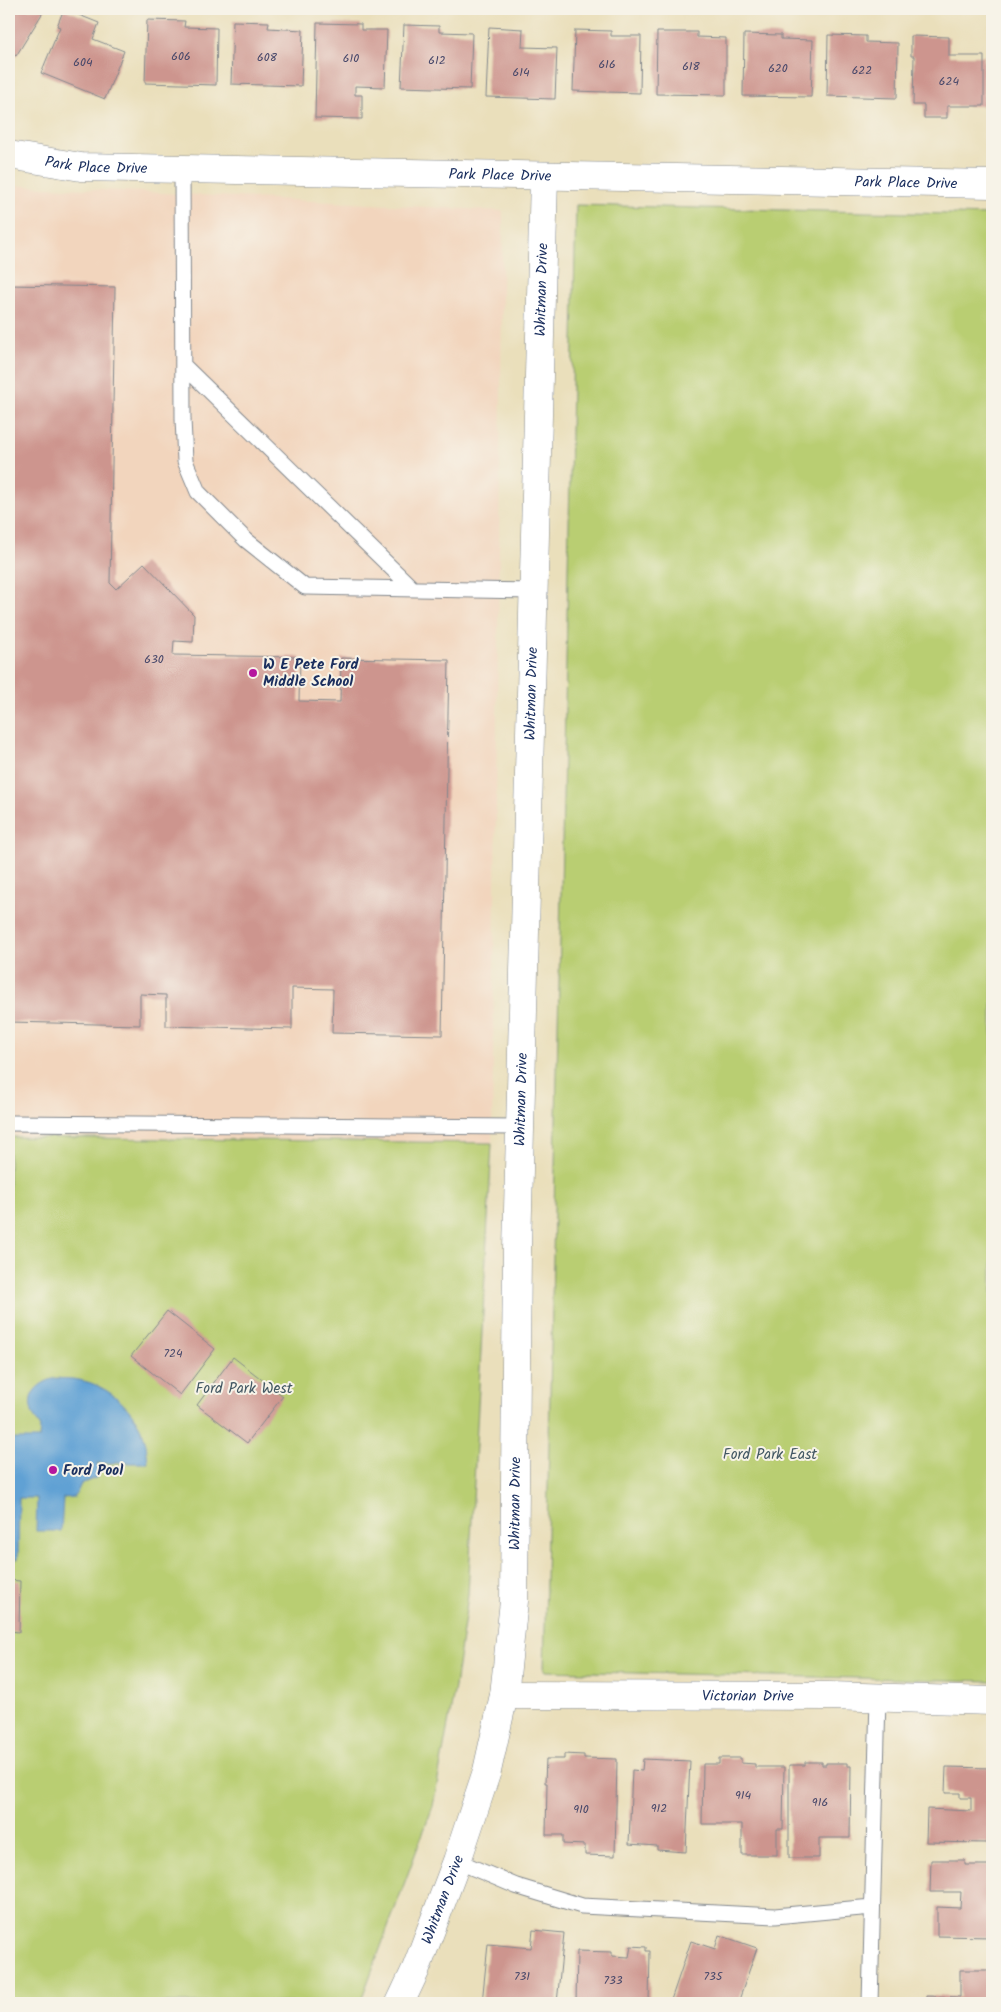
<svg xmlns="http://www.w3.org/2000/svg" width="1001" height="2012" viewBox="0 0 1001 2012" font-family="Kalam,sans-serif">
  <style>
    .built { fill: #f2d5bd }
    .green { fill: #b9ce72; stroke: #6a7e68 }
    .water { fill: #61a1d4; stroke: #3e6899 }
    .building { fill: #cd958e }
    .lines { fill: none; stroke-linecap: round; stroke-linejoin: round }
    .lane-casing { stroke: #82878c; stroke-width: 17 }
    .street-casing { stroke: #82878c; stroke-width: 29 }
    .secondary-casing { stroke: #82878c; stroke-width: 29 }
    .lane { stroke: #fff; stroke-width: 15 }
    .street { stroke: #fff; stroke-width: 28 }
    .secondary { stroke: #fff; stroke-width: 28 }
    .poi-dot { fill: #b5179e; stroke: #f7f3e8; stroke-width: 2 }
    .labels { text-anchor: middle; stroke-width: 4; stroke-linejoin: round; paint-order: stroke }
    .number-label { font-size: 12px; fill: #48486a }
    .street-label { font-size: 15px; fill: #1b2f5e; stroke: #f7f3e8 }
    .poi-label { font-size: 15px; font-weight: bold; fill: #1b2f5e; stroke: #f7f3e8; text-anchor: start }
    .park-label { font-size: 15px; fill: #425763; stroke: #f7f3e8 }
  </style>
  <rect width="100%" height="100%" fill="#f7f3e8"/>
  <filter id="ink" filterUnits="userSpaceOnUse"><feTurbulence type="fractalNoise" baseFrequency=".02" numOctaves="2"/><feDisplacementMap in="SourceGraphic" scale="10" xChannelSelector="R" yChannelSelector="G"/><feConvolveMatrix kernelMatrix="1 2 1 2 8 2 1 2 1" color-interpolation-filters="sRGB"/></filter>
  <filter id="wash" filterUnits="userSpaceOnUse"><feTurbulence type="fractalNoise" baseFrequency=".0096" numOctaves="4" result="noise"/><feDisplacementMap in="SourceGraphic" scale="20" xChannelSelector="R" yChannelSelector="G"/><feGaussianBlur stdDeviation="1.12" result="paint"/><feColorMatrix in="noise" values="0 0 0 0 0 0 0 0 0 0 0 0 0 0 0 0 0 1.4 0 .05"/><feComposite in="paint" operator="in"/></filter>
  <g filter="url(#wash)">
    <rect width="100%" height="100%" fill="#eadfbb"/>
    <path class="built" d="M 9,185 L 503,211 L 492,1143 L 9,1135 Z"/>
    <path class="green" d="M 576,205 L 992,215 L 992,1681 L 544,1671 Z
      M 9,1137 L 492,1143 L 468,1595 L 455,1687 L 433,1806 L 360,2003 L 9,2003 Z"/>
    <path class="water" d="M 55,1378 C 63,1379 71,1378 79,1380 C 109,1385 137,1411 145,1440 C 147,1447 147,1456 148,1463 L 97,1463 L 98,1477 L 81,1484 L 75,1497 L 63,1498 L 61,1531 L 36,1531 L 37,1498 L 19,1498 L 18,1559 L 9,1559 L 9,1439 L 39,1439 L 40,1426 C 23,1404 29,1386 55,1378 Z"/>
    <g id="blocks">
      <path class="building" d="M 9,9 L 45,9 L 16,56 L 9,51 Z
        M 64,9 L 99,23 L 93,39 L 124,51 L 105,99 L 41,73 L 60,27 L 57,26 Z
        M 147,20 L 185,21 L 184,27 L 217,28 L 216,85 L 145,83 Z
        M 233,21 L 269,22 L 268,28 L 303,30 L 301,86 L 231,84 Z
        M 317,23 L 361,24 L 361,30 L 387,30 L 385,87 L 355,86 L 355,95 L 362,95 L 362,119 L 315,118 Z
        M 404,25 L 439,26 L 439,32 L 472,33 L 470,89 L 401,87 Z
        M 489,27 L 523,29 L 522,47 L 557,48 L 555,99 L 486,97 Z
        M 575,30 L 611,31 L 611,36 L 641,36 L 640,93 L 573,91 Z
        M 657,32 L 697,32 L 697,37 L 726,38 L 726,95 L 656,94 Z
        M 744,34 L 781,35 L 781,39 L 813,40 L 811,97 L 743,96 Z
        M 828,35 L 866,36 L 866,42 L 898,43 L 897,98 L 827,96 Z
        M 911,36 L 949,37 L 949,56 L 984,56 L 984,106 L 947,106 L 947,118 L 924,118 L 924,105 L 913,105 L 914,56 L 911,56 Z
        M 9,285 L 115,287 L 110,583 L 116,589 L 144,563 L 194,615 L 193,642 L 174,641 L 173,655 L 300,657 L 299,701 L 340,702 L 341,658 L 449,660 L 442,1035 L 332,1033 L 333,989 L 292,988 L 292,1029 L 166,1026 L 166,995 L 140,994 L 140,1025 L 9,1022 Z
        M 167,1311 L 215,1349 L 180,1395 L 131,1356 Z
        M 233,1357 L 283,1396 L 247,1443 L 197,1405 Z
        M 9,1580 L 20,1581 L 19,1632 L 9,1631 Z
        M 564,1754 L 584,1755 L 584,1758 L 617,1759 L 615,1856 L 585,1855 L 585,1845 L 563,1844 L 563,1835 L 546,1835 L 547,1783 L 545,1783 L 546,1759 L 564,1759 Z
        M 719,1758 L 741,1758 L 741,1763 L 755,1764 L 755,1767 L 784,1767 L 783,1829 L 777,1829 L 777,1855 L 742,1855 L 742,1824 L 702,1824 L 703,1764 L 719,1764 Z
        M 643,1759 L 690,1761 L 686,1852 L 657,1850 L 657,1846 L 629,1844 L 632,1770 L 642,1771 Z
        M 805,1762 L 822,1762 L 822,1765 L 826,1765 L 826,1763 L 847,1763 L 847,1766 L 851,1766 L 850,1838 L 819,1838 L 819,1858 L 789,1858 L 789,1765 L 805,1765 Z
        M 946,1767 L 992,1768 L 992,1845 L 987,1845 L 987,1843 L 926,1842 L 927,1809 L 971,1811 L 971,1798 L 960,1798 L 960,1793 L 945,1793 Z
        M 931,1860 L 965,1860 L 965,1865 L 992,1865 L 992,1937 L 937,1936 L 937,1907 L 960,1908 L 961,1892 L 930,1892 Z
        M 533,1930 L 564,1933 L 557,2003 L 482,2003 L 488,1944 L 531,1948 Z
        M 719,1935 L 757,1948 L 738,2003 L 670,2003 L 691,1941 L 715,1949 Z
        M 631,1946 L 646,1947 L 646,1951 L 650,1951 L 649,2003 L 576,2003 L 577,1951 L 612,1952 L 612,1956 L 629,1957 Z
        M 960,1970 L 992,1970 L 992,2003 L 926,2003 L 926,1996 L 960,1997 Z"/>
    </g>
  </g>
  <g filter="url(#ink)">
    <use href="#blocks" fill-opacity="0" stroke="#82878c" stroke-width="1"/>
    <g class="lines">
      <g class="lane-casing">
        <path id="lane" d="M 182,169 L 183,419 L 185,461 L 198,492 L 246,540 L 305,587 L 534,591
          M 183,365 L 412,588
          M 9,1123 L 522,1127
          M 457,1861 L 516,1886 L 582,1906 L 775,1916 L 872,1907
          M 870,2003 L 878,1698"/>
      </g>
      <g class="street-casing">
        <g id="street">
          <path id="s1" d="M 504,1695 L 830,1696 L 992,1701"/>
        </g>
      </g>
      <g class="secondary-casing">
        <g id="secondary">
          <path id="s2" d="M 9,155 L 81,167 L 992,184"/>
          <path id="s3" d="M 400,2003 L 416,1969 L 457,1861 L 487,1771 L 504,1695 L 514,1601 L 517,1249 L 544,177"/>
        </g>
      </g>
      <use href="#lane" class="lane"/>
      <use href="#street" class="street"/>
      <use href="#secondary" class="secondary"/>
    </g>
  </g>
  <g class="poi-dot">
    <circle cx="253" cy="673" r="5"/>
    <circle cx="53" cy="1470" r="5"/>
  </g>
  <g class="labels">
    <g class="number-label">
      <text x="181" y="60">606</text>
      <text x="267" y="61">608</text>
      <text x="351" y="62">610</text>
      <text x="437" y="64">612</text>
      <text x="83" y="66">604</text>
      <text x="607" y="68">616</text>
      <text x="691" y="70">618</text>
      <text x="778" y="72">620</text>
      <text x="862" y="74">622</text>
      <text x="521" y="76">614</text>
      <text x="949" y="85">624</text>
      <text x="154" y="663">630</text>
      <text x="173" y="1357">724</text>
      <text x="743" y="1799">914</text>
      <text x="820" y="1806">916</text>
      <text x="659" y="1812">912</text>
      <text x="581" y="1813">910</text>
      <text x="522" y="1980">731</text>
      <text x="713" y="1980">735</text>
      <text x="613" y="1984">733</text>
    </g>
    <g class="street-label">
      <text dy="5" stroke="none"><textPath href="#s2" startOffset="88">Park Place Drive</textPath></text>
      <text dy="5" stroke="none"><textPath href="#s2" startOffset="492">Park Place Drive</textPath></text>
      <text dy="5" stroke="none"><textPath href="#s2" startOffset="898">Park Place Drive</textPath></text>
      <text dy="5" stroke="none"><textPath href="#s3" startOffset="1732">Whitman Drive</textPath></text>
      <text dy="5" stroke="none"><textPath href="#s3" startOffset="1328">Whitman Drive</textPath></text>
      <text dy="5" stroke="none"><textPath href="#s3" startOffset="922">Whitman Drive</textPath></text>
      <text dy="5" stroke="none"><textPath href="#s3" startOffset="518">Whitman Drive</textPath></text>
      <text dy="5" stroke="none"><textPath href="#s1" startOffset="244">Victorian Drive</textPath></text>
      <text dy="5" stroke="none"><textPath href="#s3" startOffset="112">Whitman Drive</textPath></text>
    </g>
    <g class="poi-label">
      <text x="263" y="669">W E Pete Ford<tspan x="263" dy="17">Middle School</tspan></text>
      <text x="63" y="1475">Ford Pool</text>
    </g>
    <g class="park-label">
      <text x="244" y="1393">Ford Park West</text>
      <text x="770" y="1459">Ford Park East</text>
    </g>
  </g>
  <rect width="1001" height="2012" fill="none" stroke="#f7f3e8" stroke-width="30"/>
</svg>
